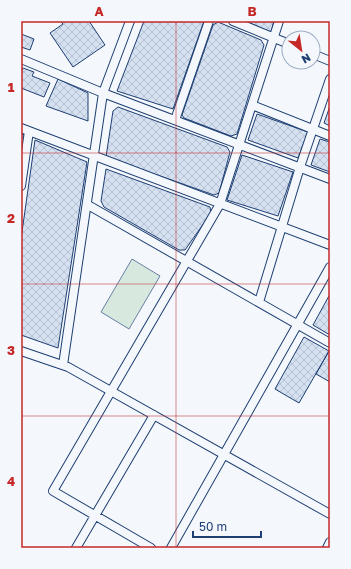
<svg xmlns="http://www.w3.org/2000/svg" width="351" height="569" viewBox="0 0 351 569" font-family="'Golos Text',sans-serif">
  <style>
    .garden { fill: #d7e8df; stroke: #687fa3 }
    .building { fill: url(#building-cross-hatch); stroke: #1d3f73 }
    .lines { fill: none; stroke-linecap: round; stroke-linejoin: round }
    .minor-casing { stroke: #1d3f73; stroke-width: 10 }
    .minor { stroke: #f4f7fb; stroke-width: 8 }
    .grid { fill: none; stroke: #c62828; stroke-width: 1; stroke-opacity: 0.55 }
    .neatline { fill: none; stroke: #c62828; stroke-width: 1.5 }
    .grid-label { font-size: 13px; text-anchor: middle; font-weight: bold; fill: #c62828 }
  </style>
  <defs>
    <pattern id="building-cross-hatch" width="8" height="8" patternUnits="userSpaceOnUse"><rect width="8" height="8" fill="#d5e0f0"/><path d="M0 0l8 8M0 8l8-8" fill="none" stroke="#b6c1d1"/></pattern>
  </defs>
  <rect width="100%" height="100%" fill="#f4f7fb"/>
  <path class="garden" d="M 132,259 L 160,276 L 129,329 L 101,312 Z"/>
  <path class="building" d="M 60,21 L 89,21 L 105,45 L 73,67 L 50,33 L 63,24 Z
    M 144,21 L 204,21 L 173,109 L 117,91 Z
    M 245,21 L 274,21 L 271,32 Z
    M 218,22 L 261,40 L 264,45 L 237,134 L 231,136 L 184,118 L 182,115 L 213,25 Z
    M 21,34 L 34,39 L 30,50 L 21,47 Z
    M 23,68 L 34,72 L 32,76 L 50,83 L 44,97 L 21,88 L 21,73 Z
    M 58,79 L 88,93 L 88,121 L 46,106 Z
    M 330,106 L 330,126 L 324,123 Z
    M 118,107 L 227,147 L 230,152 L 219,193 L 214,195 L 106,157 L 113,111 Z
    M 257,114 L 308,132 L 298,158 L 248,140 Z
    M 21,134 L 25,135 L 21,160 Z
    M 320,139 L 330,142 L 330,172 L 311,165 Z
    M 35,140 L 87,162 L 58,348 L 21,335 L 21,239 Z
    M 242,155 L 293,172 L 278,216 L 227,200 Z
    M 106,169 L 210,207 L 211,213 L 185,250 L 179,250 L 104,207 L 101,201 Z
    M 330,294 L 330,335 L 313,325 Z
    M 304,337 L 329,351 L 299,403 L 275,389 Z
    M 329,351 L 330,351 L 330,382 L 316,374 Z"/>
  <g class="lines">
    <g class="minor-casing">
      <path id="minor" d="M 233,21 L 289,44
        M 313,54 L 330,61
        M 21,59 L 103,93 L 330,179
        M 252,105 L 330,136
        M 175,120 L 209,21
        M 21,128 L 330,245
        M 21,186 L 29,131
        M 88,205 L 330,343
        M 259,302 L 300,167 L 330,79
        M 21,351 L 68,367 L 330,514
        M 63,365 L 103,93 L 130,21
        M 76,548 L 154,415
        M 151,548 L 53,491 L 220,204 L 279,21
        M 171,548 L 330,267
        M 327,548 L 330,542"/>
    </g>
    <use href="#minor" class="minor"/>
  </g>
  <path class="grid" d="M 176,21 L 176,548M 21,153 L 330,153M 21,284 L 330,284M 21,416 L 330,416"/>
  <rect width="351" height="569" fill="none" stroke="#f4f7fb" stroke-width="44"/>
  <g transform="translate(301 50) rotate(150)"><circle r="19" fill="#f4f7fb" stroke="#9eadc5"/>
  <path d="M0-3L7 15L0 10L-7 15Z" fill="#c62828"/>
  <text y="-6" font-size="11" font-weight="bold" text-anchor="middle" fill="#1d3f73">N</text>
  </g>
  <path d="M193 531v6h68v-6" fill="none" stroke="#1d3f73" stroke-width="2"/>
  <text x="199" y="531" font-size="12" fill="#1d3f73" stroke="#f4f7fb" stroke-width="3" paint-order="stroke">50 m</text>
  <rect x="22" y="22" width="307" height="525" class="neatline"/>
  <g class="grid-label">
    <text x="99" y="16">A</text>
    <text x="252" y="16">B</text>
    <text x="11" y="92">1</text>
    <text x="11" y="223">2</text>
    <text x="11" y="355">3</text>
    <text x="11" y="486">4</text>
  </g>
</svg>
